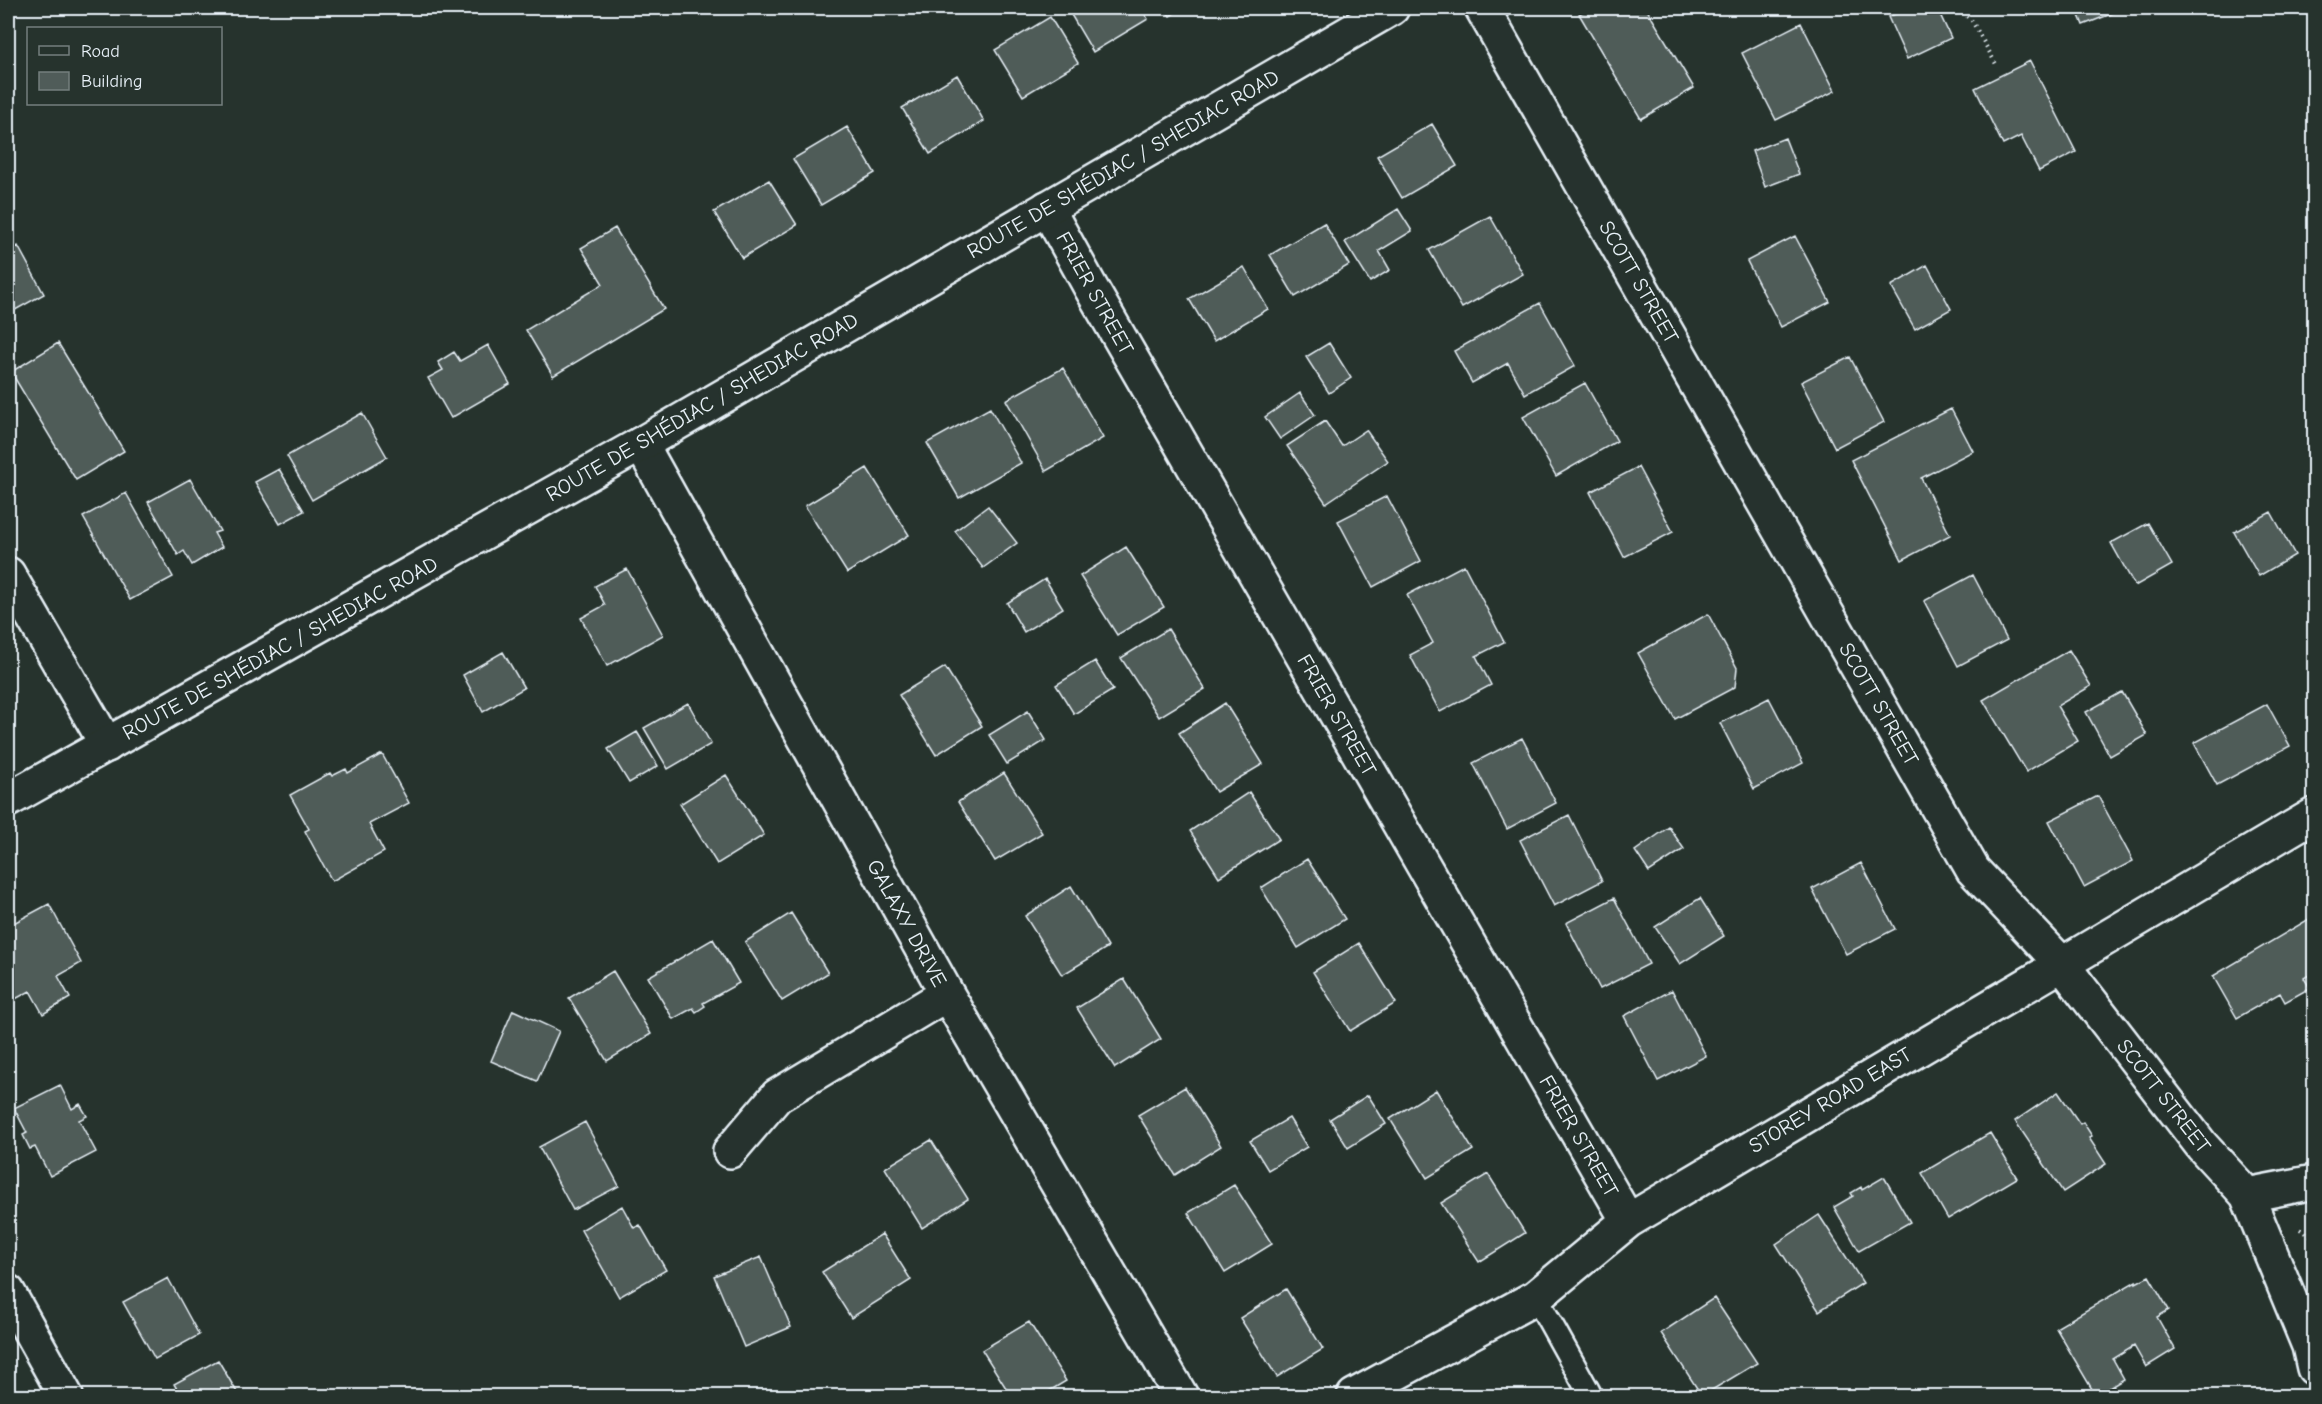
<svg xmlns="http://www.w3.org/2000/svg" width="2322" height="1404" viewBox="0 0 2322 1404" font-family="'Comic Neue',sans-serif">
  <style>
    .building { fill: #505c59; stroke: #e8f1f8; stroke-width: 1.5 }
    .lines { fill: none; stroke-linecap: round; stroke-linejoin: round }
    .service-casing { stroke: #e8f1f8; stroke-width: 27 }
    .minor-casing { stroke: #e8f1f8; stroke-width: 38 }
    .primary-casing { stroke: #e8f1f8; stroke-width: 38 }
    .path { stroke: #e8f1f8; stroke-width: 4; stroke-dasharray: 1.5 4.5; stroke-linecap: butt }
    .service { stroke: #26332d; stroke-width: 22 }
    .minor { stroke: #26332d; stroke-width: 33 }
    .primary { stroke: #26332d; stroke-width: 33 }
    .labels { text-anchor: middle; stroke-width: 4.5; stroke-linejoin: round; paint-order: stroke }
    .street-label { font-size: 21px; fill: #e8f1f8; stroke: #26332d }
  </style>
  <rect width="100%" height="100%" fill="#26332d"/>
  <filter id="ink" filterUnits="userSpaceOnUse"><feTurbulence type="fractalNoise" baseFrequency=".0167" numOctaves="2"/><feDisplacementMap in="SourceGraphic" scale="12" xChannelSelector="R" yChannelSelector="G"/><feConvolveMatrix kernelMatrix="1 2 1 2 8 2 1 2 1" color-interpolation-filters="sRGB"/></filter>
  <g filter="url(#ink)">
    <path class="building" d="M 1067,8 L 1141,8 L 1148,19 L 1093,52 Z
      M 1164,8 L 1183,8 L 1170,16 Z
      M 1590,8 L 1646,8 L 1694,88 L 1641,119 L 1579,14 Z
      M 1910,8 L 1937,8 L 1951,38 L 1907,59 L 1888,17 Z
      M 2076,8 L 2114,8 L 2116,12 L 2083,25 Z
      M 1050,17 L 1078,63 L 1023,96 L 995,50 Z
      M 1801,23 L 1835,91 L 1776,120 L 1742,53 Z
      M 2030,61 L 2076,152 L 2039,171 L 2021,136 L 2003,145 L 1975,88 Z
      M 957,75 L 984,121 L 930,154 L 902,108 Z
      M 1432,124 L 1457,166 L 1402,198 L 1377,156 Z
      M 847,127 L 875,173 L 821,205 L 793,159 Z
      M 1785,138 L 1799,174 L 1765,187 L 1752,151 Z
      M 769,180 L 797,225 L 742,258 L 714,212 Z
      M 1398,209 L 1412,231 L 1379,251 L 1390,270 L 1370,282 L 1345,242 Z
      M 1490,216 L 1523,274 L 1462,308 L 1429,250 Z
      M 1324,223 L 1349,265 L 1295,297 L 1270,255 Z
      M 615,228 L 664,309 L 553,376 L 526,330 L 603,284 L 581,248 Z
      M 1795,236 L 1830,302 L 1781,327 L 1747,261 Z
      M 18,246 L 44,294 L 8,314 L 8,252 Z
      M 1927,265 L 1951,309 L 1915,329 L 1891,286 Z
      M 1244,267 L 1268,309 L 1214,341 L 1189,299 Z
      M 1540,303 L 1575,366 L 1525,394 L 1508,363 L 1472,383 L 1454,351 Z
      M 58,343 L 124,451 L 76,480 L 11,372 Z
      M 1329,343 L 1351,378 L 1329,393 L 1306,357 Z
      M 488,345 L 510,384 L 451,418 L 428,378 L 443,370 L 438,362 L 454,352 L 460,361 Z
      M 1850,357 L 1884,422 L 1835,448 L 1801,382 Z
      M 1063,368 L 1103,438 L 1046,471 L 1006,400 Z
      M 1585,383 L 1617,441 L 1556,476 L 1523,417 Z
      M 1300,393 L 1315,415 L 1280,439 L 1265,417 Z
      M 990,408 L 1021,463 L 959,498 L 927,443 Z
      M 1951,409 L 1973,451 L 1921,478 L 1950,535 L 1902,560 L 1851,460 Z
      M 362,413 L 387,457 L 312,500 L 287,456 Z
      M 1325,421 L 1342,446 L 1366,430 L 1388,461 L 1326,503 L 1287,446 Z
      M 1638,467 L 1673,532 L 1624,557 L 1590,492 Z
      M 867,468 L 909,535 L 847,573 L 805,506 Z
      M 279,469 L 304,511 L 280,524 L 255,482 Z
      M 190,479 L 220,531 L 214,533 L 222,547 L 192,565 L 184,551 L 178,555 L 148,502 Z
      M 126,493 L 173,577 L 130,600 L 83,517 Z
      M 1387,496 L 1421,561 L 1373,587 L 1338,521 Z
      M 988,506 L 1017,543 L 983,568 L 955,531 Z
      M 2271,512 L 2295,555 L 2259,576 L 2234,532 Z
      M 2148,523 L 2172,565 L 2135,586 L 2111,543 Z
      M 1126,547 L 1164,607 L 1117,635 L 1080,576 Z
      M 1464,565 L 1504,642 L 1476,656 L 1491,685 L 1440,712 L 1410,655 L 1433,643 L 1407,595 Z
      M 627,569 L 663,635 L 607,666 L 581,618 L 605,605 L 595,586 Z
      M 1973,575 L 2007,640 L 1958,666 L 1924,601 Z
      M 1045,579 L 1063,608 L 1024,632 L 1007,603 Z
      M 1708,614 L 1737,668 L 1735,687 L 1675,719 L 1638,653 Z
      M 1168,629 L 1205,689 L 1159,717 L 1121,658 Z
      M 2069,650 L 2091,686 L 2057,706 L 2078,741 L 2026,772 L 1983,700 Z
      M 503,652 L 524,688 L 483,712 L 463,675 Z
      M 1095,661 L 1113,690 L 1074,714 L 1056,685 Z
      M 945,667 L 982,726 L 936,755 L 899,695 Z
      M 2122,692 L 2147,735 L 2110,756 L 2086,712 Z
      M 1769,698 L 1803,763 L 1754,789 L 1720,723 Z
      M 688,703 L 711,744 L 668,769 L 644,728 Z
      M 1225,703 L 1263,764 L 1216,792 L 1179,733 Z
      M 2267,704 L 2290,746 L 2217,785 L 2194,743 Z
      M 1028,711 L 1046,740 L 1007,764 L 989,735 Z
      M 637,732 L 658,766 L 629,783 L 608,749 Z
      M 1522,738 L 1556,803 L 1507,829 L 1473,763 Z
      M 382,754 L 409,803 L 369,824 L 384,852 L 332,881 L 305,831 L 309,829 L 290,795 L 330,773 L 332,776 L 346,769 L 348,773 Z
      M 1004,773 L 1042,833 L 995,861 L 958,802 Z
      M 726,775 L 764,835 L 717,864 L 680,804 Z
      M 1249,792 L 1279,839 L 1219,877 L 1190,831 Z
      M 2098,796 L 2133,861 L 2084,887 L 2049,821 Z
      M 1569,815 L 1602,881 L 1554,906 L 1520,840 Z
      M 1669,827 L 1684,849 L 1649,872 L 1635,851 Z
      M 1307,859 L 1345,919 L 1298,948 L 1261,888 Z
      M 1861,863 L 1895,929 L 1846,954 L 1812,889 Z
      M 1071,886 L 1108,947 L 1062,975 L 1025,916 Z
      M 1614,898 L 1649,964 L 1600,989 L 1566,923 Z
      M 1700,898 L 1724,936 L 1680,964 L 1655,927 Z
      M 49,904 L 81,963 L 58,976 L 70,998 L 43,1014 L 30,991 L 8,1003 L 8,926 Z
      M 791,913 L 828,973 L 782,1001 L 745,942 Z
      M 2314,916 L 2314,972 L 2304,978 L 2310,988 L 2285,1002 L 2280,993 L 2237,1018 L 2213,976 Z
      M 713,939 L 739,983 L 703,1003 L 705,1006 L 696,1012 L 693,1008 L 673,1019 L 648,977 Z
      M 1359,943 L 1396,1003 L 1350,1031 L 1313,972 Z
      M 613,971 L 651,1034 L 607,1061 L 569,998 Z
      M 1124,979 L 1161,1039 L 1115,1068 L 1077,1008 Z
      M 1672,990 L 1706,1056 L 1658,1081 L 1624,1016 Z
      M 513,1010 L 559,1031 L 537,1081 L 491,1061 Z
      M 60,1085 L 72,1109 L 80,1104 L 87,1116 L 79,1120 L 96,1152 L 50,1176 L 35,1147 L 30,1149 L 23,1135 L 27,1133 L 14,1108 Z
      M 1185,1087 L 1221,1146 L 1175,1175 L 1138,1115 Z
      M 1436,1090 L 1473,1150 L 1427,1178 L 1390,1119 Z
      M 2058,1092 L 2080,1124 L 2083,1122 L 2092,1136 L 2089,1138 L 2106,1164 L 2063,1192 L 2015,1121 Z
      M 1368,1095 L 1386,1124 L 1348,1148 L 1330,1119 Z
      M 1289,1118 L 1307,1147 L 1268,1170 L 1250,1141 Z
      M 585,1122 L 619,1186 L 573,1210 L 539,1147 Z
      M 1990,1133 L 2017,1178 L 1948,1219 L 1922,1173 Z
      M 931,1140 L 968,1199 L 922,1228 L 885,1168 Z
      M 1488,1174 L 1525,1233 L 1479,1262 L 1441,1203 Z
      M 1884,1177 L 1910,1222 L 1859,1251 L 1834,1207 L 1853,1196 L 1851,1193 L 1861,1187 L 1862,1190 Z
      M 1234,1185 L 1272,1244 L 1225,1273 L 1188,1213 Z
      M 622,1206 L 634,1228 L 640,1225 L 666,1270 L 619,1297 L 581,1230 Z
      M 1819,1215 L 1863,1283 L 1819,1311 L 1776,1244 Z
      M 882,1234 L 911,1280 L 851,1318 L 822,1272 Z
      M 761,1257 L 791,1327 L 744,1347 L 714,1276 Z
      M 2149,1276 L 2169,1310 L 2157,1317 L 2175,1349 L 2146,1367 L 2134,1346 L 2113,1359 L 2124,1379 L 2096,1396 L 2056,1328 L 2136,1281 L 2136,1283 Z
      M 168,1278 L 199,1335 L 155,1359 L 123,1302 Z
      M 1286,1289 L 1323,1349 L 1277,1377 L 1240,1318 Z
      M 1714,1298 L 1757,1363 L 1702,1396 L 1661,1333 Z
      M 1029,1322 L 1066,1381 L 1041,1396 L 1011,1396 L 982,1350 Z
      M 218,1360 L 238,1394 L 234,1396 L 181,1396 L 174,1384 Z"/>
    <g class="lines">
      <g class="service-casing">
        <path id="service" d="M 1536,1297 L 1591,1396"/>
      </g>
      <g class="minor-casing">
        <path id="minor" d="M 1482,8 L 1973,870 L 2061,963 L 2202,1146 L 2247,1195 L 2309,1346 L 2314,1368
          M 1047,208 L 1091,288 L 1628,1221
          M 641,444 L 947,994 L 1181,1396
          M 8,574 L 107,745
          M 730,1151 L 777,1096 L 947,994
          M 2247,1195 L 2314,1182
          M 8,1292 L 66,1396
          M 1354,1396 L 1536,1297 L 1628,1221 L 2314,815"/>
      </g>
      <g class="primary-casing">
        <path id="primary" d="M 8,800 L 641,444 L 1392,8"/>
      </g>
      <path class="path" d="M 1958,8 L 1972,21 L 1996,64
        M 2300,1229 L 2314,1238"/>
      <use href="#service" class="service"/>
      <use href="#minor" class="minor"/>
      <use href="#primary" class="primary"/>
    </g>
  </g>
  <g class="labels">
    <g class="street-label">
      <text transform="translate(1123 164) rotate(-30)" y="7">ROUTE DE SHÉDIAC / SHEDIAC ROAD</text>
      <text transform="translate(1639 282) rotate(60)" y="7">SCOTT STREET</text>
      <text transform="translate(1095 293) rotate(61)" y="7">FRIER STREET</text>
      <text transform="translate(702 407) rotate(-30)" y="7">ROUTE DE SHÉDIAC / SHEDIAC ROAD</text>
      <text transform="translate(280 648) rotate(-29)" y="7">ROUTE DE SHÉDIAC / SHEDIAC ROAD</text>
      <text transform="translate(1879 704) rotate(60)" y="7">SCOTT STREET</text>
      <text transform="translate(1337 715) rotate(60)" y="7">FRIER STREET</text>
      <text transform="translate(907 923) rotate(61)" y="7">GALAXY DRIVE</text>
      <text transform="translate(2164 1096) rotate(52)" y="7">SCOTT STREET</text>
      <text transform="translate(1830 1100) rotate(-31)" y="7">STOREY ROAD EAST</text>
      <text transform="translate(1579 1136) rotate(60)" y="7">FRIER STREET</text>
    </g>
  </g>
  <rect width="2322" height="1404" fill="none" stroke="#26332d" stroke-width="30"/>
  <rect x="15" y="15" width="2292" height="1374" fill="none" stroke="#e8f1f8" stroke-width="2" filter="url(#ink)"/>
  <rect x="27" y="27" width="195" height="78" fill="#26332d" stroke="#747f7e" stroke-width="1.5"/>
  <rect x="39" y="46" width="30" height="9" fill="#26332d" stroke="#747f7e" stroke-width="1.5"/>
  <text x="81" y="57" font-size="18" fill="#e8f1f8">Road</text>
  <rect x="39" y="72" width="30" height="18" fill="#505c59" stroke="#747f7e" stroke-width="1.5"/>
  <text x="81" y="87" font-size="18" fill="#e8f1f8">Building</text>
</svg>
